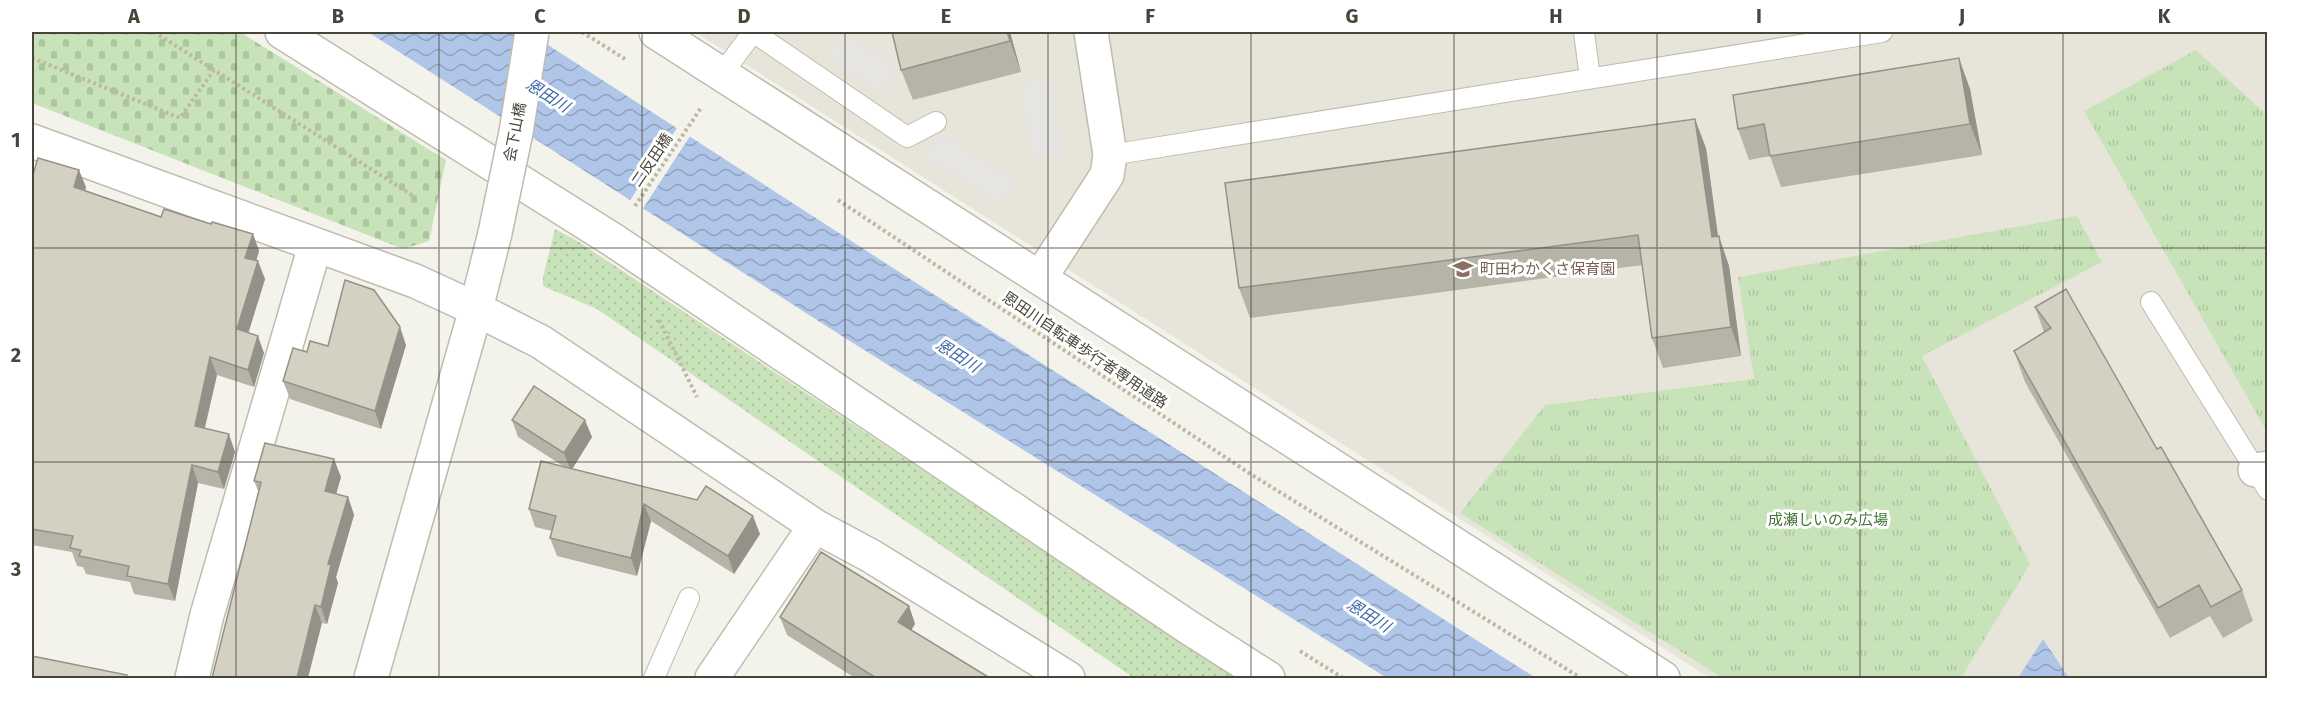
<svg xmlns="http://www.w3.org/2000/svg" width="2299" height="710" viewBox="0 0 2299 710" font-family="'Fira Sans','Noto Sans JP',sans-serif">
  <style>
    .residential { fill: #e7e5da }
    .grass { fill: url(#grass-dots) }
    .cemetery { fill: url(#cemetery-stones) }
    .park { fill: url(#park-tufts) }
    .parking { fill: #e6e5e2 }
    .water { fill: url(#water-waves) }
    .pier { fill: #f4f3eb }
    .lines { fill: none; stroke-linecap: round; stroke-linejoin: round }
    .service-casing { stroke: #bebcae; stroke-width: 22 }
    .minor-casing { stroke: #bebcae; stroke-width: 36 }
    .tertiary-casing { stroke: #bebcae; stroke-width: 36 }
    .path { stroke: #beb9a1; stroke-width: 4; stroke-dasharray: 3 3; stroke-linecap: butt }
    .service { stroke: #fff; stroke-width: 20 }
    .minor { stroke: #fff; stroke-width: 33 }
    .tertiary { stroke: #fff; stroke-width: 33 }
    .tertiary-bridge-casing { stroke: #bebcae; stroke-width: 36; stroke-linecap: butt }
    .tertiary-bridge { stroke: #fff; stroke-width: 33 }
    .wall { fill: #b6b3a7 }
    .shaded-wall { fill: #949288 }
    .building { fill: #d4d0c2; stroke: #949288; stroke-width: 1.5 }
    .grid { fill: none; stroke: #47443a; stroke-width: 1.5; stroke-opacity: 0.55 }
    .labels { text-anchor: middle; stroke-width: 6; stroke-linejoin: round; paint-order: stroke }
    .street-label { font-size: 15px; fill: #47443a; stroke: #fff }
    .education-label { font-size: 15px; fill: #785e54; stroke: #fff; text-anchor: start }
    .park-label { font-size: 15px; fill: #3f7333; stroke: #fff }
    .water-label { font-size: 16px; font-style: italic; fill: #3e67a7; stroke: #fff }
    .neatline { fill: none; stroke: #47443a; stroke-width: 2 }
    .grid-label { font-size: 20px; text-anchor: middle; font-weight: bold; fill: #47443a }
  </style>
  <defs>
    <pattern id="grass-dots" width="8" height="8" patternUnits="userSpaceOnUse" patternTransform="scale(1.5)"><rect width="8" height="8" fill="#c8e3b9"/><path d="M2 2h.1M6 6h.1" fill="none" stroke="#adc4a0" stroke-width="1.8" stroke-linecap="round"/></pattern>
    <pattern id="cemetery-stones" width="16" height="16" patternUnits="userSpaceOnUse" patternTransform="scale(1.5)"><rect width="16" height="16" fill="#c8e3b9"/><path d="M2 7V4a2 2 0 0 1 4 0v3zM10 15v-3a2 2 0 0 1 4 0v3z" fill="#adc4a0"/></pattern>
    <pattern id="park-tufts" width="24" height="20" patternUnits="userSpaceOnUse" patternTransform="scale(1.5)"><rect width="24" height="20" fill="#c8e3b9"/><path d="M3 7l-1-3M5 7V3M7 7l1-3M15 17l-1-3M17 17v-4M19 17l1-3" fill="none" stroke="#adc4a0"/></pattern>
    <pattern id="water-waves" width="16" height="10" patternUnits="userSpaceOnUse" patternTransform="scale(1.5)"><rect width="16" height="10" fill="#afc6e9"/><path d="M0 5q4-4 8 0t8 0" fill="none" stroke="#90a2be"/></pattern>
  </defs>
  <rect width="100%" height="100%" fill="#f4f3eb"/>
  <path class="residential" d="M 695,32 L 2267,32 L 2267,678 L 1710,678 Z"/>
  <path class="grass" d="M 555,229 L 579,242 L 1235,678 L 1134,678 L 597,309 L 543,286 L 543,277 Z"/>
  <path class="cemetery" d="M 32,32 L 240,32 L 446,160 L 429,241 L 403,249 L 32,103 Z"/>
  <path class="park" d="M 2196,50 L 2267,115 L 2267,432 L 2084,111 Z
    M 2077,216 L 2102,262 L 1922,356 L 2030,564 L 1961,678 L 1723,678 L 1460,513 L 1545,405 L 1754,379 L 1738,277 Z"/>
  <path class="parking" d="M 844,32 L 897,67 L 879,94 L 826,57 Z
    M 1052,78 L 1063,154 L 1031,159 L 1020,82 Z
    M 942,133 L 1017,180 L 998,205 L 923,157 Z"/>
  <path class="water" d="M 368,32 L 528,32 L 955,308 L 1536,678 L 1387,678 L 845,338 Z
    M 2043,639 L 2069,678 L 2018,678 Z"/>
  <path class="pier" d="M 679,125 L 692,133 L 642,210 L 629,202 Z"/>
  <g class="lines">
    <g class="service-casing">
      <path id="service" d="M 753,32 L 907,137 L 936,122
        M 1584,32 L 1590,78
        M 722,74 L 753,32
        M 1110,155 L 1882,32
        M 2151,302 L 2268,490
        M 654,678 L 689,598"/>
    </g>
    <g class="minor-casing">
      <path id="minor" d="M 282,32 L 613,240 L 1188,627 L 1268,678
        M 32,141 L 415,281 L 476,309 L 541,342 L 815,526 L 871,556 L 1068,678
        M 2255,470 L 2268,468
        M 192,678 L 207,615 L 315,246
        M 712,678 L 815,526"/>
    </g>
    <g class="tertiary-casing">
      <path id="tertiary" d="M 656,32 L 1663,678
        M 1040,278 L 1107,175 L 1110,155 L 1091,32
        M 371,678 L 476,309 L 495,233"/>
    </g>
    <path class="path" d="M 154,32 L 214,70
      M 582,32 L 625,59
      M 32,58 L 180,118 L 214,70 L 412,195
      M 838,200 L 1252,475 L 1581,678
      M 635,206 L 701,108
      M 659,320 L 697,397
      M 1300,651 L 1343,678"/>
    <use href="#service" class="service"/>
    <use href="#minor" class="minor"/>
    <use href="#tertiary" class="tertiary"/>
    <g class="tertiary-bridge-casing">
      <path id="tertiary-bridge" d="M 495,233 L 516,132 L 532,32"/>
    </g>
    <use href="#tertiary-bridge" class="tertiary-bridge"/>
  </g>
  <path class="wall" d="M 892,32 L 1010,32 L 1021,72 L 913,100 L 901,70 Z
    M 1970,89 L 1982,155 L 1781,187 L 1770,156 L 1749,160 L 1738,129 Z
    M 1706,148 L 1718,236 L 1729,266 L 1741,356 L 1663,368 L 1652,338 L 1642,265 L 1250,318 L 1239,288 Z
    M 32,178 L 86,187 L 85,190 L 161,217 L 211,224 L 253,234 L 259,251 L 256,261 L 265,279 L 248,333 L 264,353 L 254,387 L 217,375 L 205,428 L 235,452 L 224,489 L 198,483 L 175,601 L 134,594 L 130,582 L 86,574 L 83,567 L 77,566 L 72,552 L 32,545 Z
    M 2035,307 L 2157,449 L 2242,590 L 2253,621 L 2223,638 L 2210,616 L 2170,638 L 2025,382 L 2014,351 L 2044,332 Z
    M 406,345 L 381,429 L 290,399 L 283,381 L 307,352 Z
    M 512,420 L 592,437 L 572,469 L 760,534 L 734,574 L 651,521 L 637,576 L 557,556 L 550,538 L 552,531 L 535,527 L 529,509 L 563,466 L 518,437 Z
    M 341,477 L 336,494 L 348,497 L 354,515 L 336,577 L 338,583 L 327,624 L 322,623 L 259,493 L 254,481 Z
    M 909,606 L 915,624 L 911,630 L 990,678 L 855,678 L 787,635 L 780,617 Z"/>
  <path class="shaded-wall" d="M 1007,32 L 1010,32 L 1021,72 L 1010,41 Z
    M 1959,58 L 1970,89 L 1982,155 L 1970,124 Z
    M 1695,119 L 1706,148 L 1722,266 L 1712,237 Z
    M 79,170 L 86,187 L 81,204 L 74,187 Z
    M 253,234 L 259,251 L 252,275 L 245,258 Z
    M 1719,236 L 1729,266 L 1741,356 L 1731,327 Z
    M 258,261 L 265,279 L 244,347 L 237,329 Z
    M 400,327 L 406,345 L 381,429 L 375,411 Z
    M 258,336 L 264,353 L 254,387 L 248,370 Z
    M 210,357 L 217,375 L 201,443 L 195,426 Z
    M 585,420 L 592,437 L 571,471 L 564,453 Z
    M 229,434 L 235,452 L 224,489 L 218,472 Z
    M 334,459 L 341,477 L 332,508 L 325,491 Z
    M 192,465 L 198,483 L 175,601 L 168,584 Z
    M 348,497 L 354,515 L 336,577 L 338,583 L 327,624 L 321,607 L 328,564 Z
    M 644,504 L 651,521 L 637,576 L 631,558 Z
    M 753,516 L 760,534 L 734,574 L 728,556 Z
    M 315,605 L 322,623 L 308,678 L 297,678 Z
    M 909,606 L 915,624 L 905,640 L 898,622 Z"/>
  <path class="building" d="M 892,32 L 1007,32 L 1010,41 L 901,70 Z
    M 1959,58 L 1970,124 L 1770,156 L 1764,124 L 1738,129 L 1733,95 Z
    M 1695,119 L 1712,237 L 1719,236 L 1731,327 L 1652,338 L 1638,235 L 1239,288 L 1225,183 Z
    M 38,158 L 79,170 L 74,187 L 161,217 L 164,209 L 211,224 L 212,222 L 253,234 L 245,258 L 258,261 L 237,329 L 258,336 L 248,370 L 210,357 L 195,426 L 229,434 L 218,472 L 192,465 L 168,584 L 127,576 L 129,566 L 79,556 L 81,550 L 70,548 L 73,536 L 32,529 L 32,178 Z
    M 345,280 L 374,290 L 400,327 L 375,411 L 283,381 L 293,348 L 307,352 L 310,341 L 328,346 Z
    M 2066,289 L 2157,449 L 2161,447 L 2242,590 L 2211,607 L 2199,585 L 2158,608 L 2014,351 L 2051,328 L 2035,307 Z
    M 534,386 L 585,420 L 564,453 L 512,420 Z
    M 265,443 L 334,459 L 325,491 L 348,497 L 328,564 L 331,565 L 321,607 L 315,605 L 297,678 L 212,678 L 261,482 L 254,481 Z
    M 541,461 L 697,500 L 706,486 L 753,516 L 728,556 L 644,504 L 631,558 L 550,538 L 556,516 L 529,509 Z
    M 821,552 L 909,606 L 898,622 L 990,678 L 876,678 L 780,617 Z
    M 32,656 L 127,675 L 126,678 L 32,678 Z"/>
  <path class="grid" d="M 236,32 L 236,678M 439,32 L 439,678M 642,32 L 642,678M 845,32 L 845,678M 1048,32 L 1048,678M 1251,32 L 1251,678M 1454,32 L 1454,678M 1657,32 L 1657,678M 1860,32 L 1860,678M 2063,32 L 2063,678M 32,248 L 2268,248M 32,462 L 2268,462"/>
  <defs>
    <g id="school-bare" transform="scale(1.62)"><path d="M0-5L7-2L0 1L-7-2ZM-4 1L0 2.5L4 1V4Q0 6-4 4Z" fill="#8d6e63" stroke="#fff" stroke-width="2.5" paint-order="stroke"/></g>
  </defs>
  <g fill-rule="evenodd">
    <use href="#school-bare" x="1463" y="269"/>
  </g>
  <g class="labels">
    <g class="street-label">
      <text transform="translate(515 132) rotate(-79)" y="5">会下山橋</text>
      <text transform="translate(652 160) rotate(-56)" y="5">二反田橋</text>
      <text transform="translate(1085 350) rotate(34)" y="5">恩田川自転車歩行者専用道路</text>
    </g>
    <g class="education-label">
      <text x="1480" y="274">町田わかくさ保育園</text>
    </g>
    <g class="park-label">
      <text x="1828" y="525">成瀬しいのみ広場</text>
    </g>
    <g class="water-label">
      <text transform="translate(548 95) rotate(32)" y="6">恩田川</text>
      <text transform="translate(958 355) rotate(32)" y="6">恩田川</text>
      <text transform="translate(1369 615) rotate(32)" y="6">恩田川</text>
    </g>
  </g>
  <rect width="2299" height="710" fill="none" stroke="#ffffff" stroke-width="66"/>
  <rect x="33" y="33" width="2233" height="644" class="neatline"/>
  <g class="grid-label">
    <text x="134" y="23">A</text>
    <text x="338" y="23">B</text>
    <text x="540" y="23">C</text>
    <text x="744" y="23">D</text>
    <text x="946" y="23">E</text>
    <text x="1150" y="23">F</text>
    <text x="1352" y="23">G</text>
    <text x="1556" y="23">H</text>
    <text x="1759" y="23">I</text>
    <text x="1962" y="23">J</text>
    <text x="2164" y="23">K</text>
    <text x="16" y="147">1</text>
    <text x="16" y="362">2</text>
    <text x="16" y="576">3</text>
  </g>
</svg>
